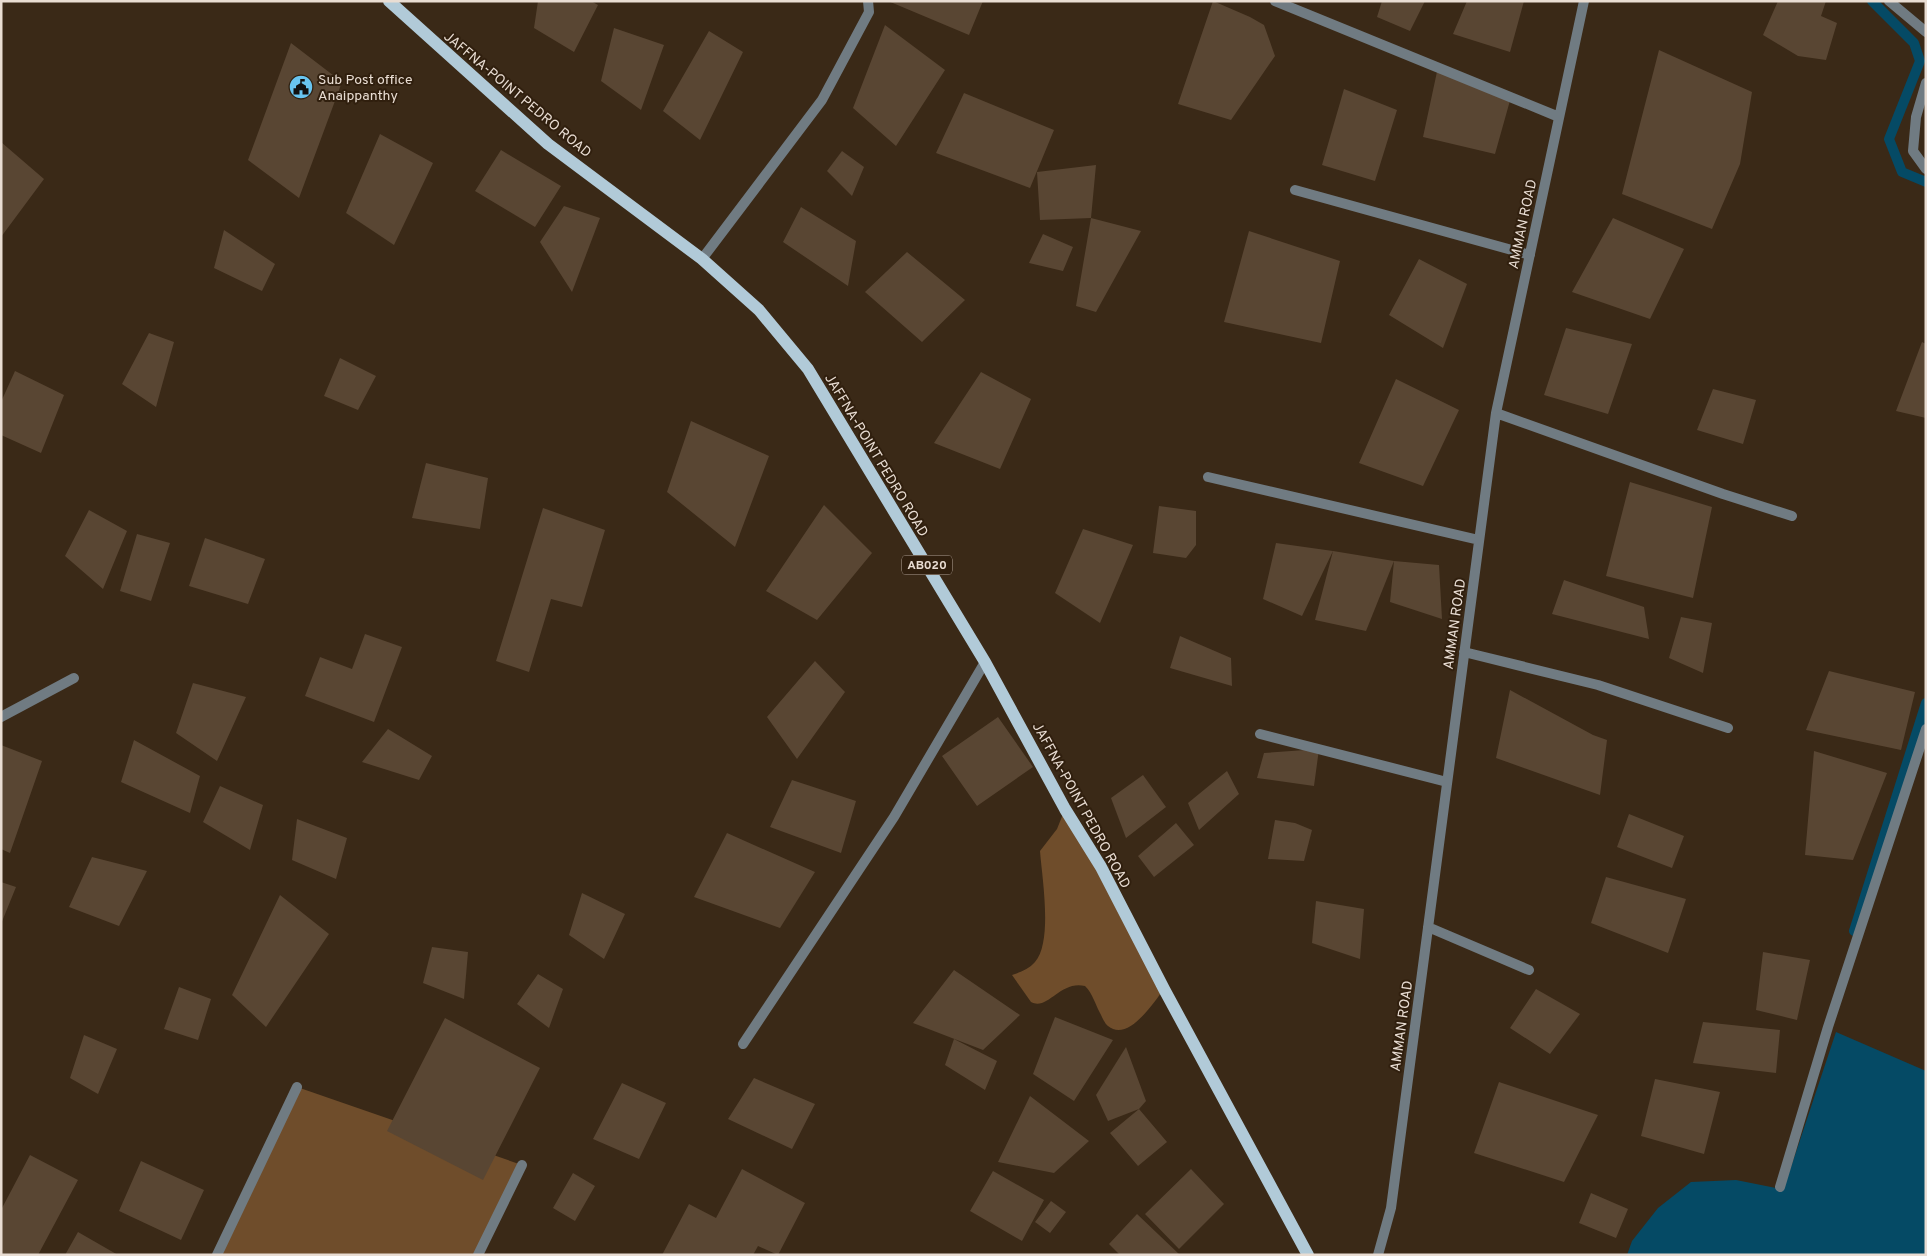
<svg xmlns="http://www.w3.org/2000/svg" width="1927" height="1256" viewBox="0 0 1927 1256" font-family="Overpass,sans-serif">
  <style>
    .green { fill: #6f4d2b }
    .water { fill: #054a65 }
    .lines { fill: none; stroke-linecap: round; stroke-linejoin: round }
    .stream { stroke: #054a65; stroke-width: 10 }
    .building { fill: #594633 }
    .street { stroke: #707b82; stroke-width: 10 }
    .primary { stroke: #b1cad8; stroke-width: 12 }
    .labels { text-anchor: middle; stroke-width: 4; stroke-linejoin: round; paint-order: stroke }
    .shield { fill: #301f0e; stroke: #b2a498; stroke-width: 1 }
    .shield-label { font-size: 12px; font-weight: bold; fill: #e9ddd3 }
    .poi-label { font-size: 14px; fill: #e9ddd3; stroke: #301f0e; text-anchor: start }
    .street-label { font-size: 14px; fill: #e9ddd3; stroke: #301f0e }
  </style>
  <rect width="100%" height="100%" fill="#3a2917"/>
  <path class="green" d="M 1065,809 L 1164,989 C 1154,1002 1128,1043 1108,1026 C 1105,1024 1102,1017 1100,1013 C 1095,1004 1093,994 1085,986 C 1060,980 1048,1011 1031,1002 L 1012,975 C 1021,972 1029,969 1035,962 C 1053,941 1042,878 1040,851 L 1057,829 Z
    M 297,1087 L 522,1165 L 478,1255 L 217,1255 Z"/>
  <path class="water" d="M 1836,1032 L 1926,1071 L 1926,1255 L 1627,1255 L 1632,1241 L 1658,1208 L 1691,1182 L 1736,1180 L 1776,1188 L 1784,1188 Z"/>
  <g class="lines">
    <path class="stream" d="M 1872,1 L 1914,43 L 1920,61 L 1889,139 L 1902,172 L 1926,182
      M 1854,931 L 1926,703"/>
  </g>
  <path class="building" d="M 538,1 L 591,1 L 598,5 L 574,52 L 534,28 Z
    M 888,1 L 983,1 L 969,35 Z
    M 1213,1 L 1250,17 L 1264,25 L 1275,56 L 1231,120 L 1178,104 Z
    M 1382,1 L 1425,1 L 1410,31 L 1377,17 Z
    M 1467,1 L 1524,1 L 1510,52 L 1453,34 Z
    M 1778,1 L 1826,1 L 1821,16 L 1837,23 L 1826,60 L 1798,56 L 1763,35 Z
    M 885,25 L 945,70 L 896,146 L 853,108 Z
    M 614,28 L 664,45 L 641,110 L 601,81 Z
    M 709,31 L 743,52 L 700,140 L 663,111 Z
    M 291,43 L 342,82 L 299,198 L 248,160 Z
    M 1659,50 L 1752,92 L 1740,164 L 1712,229 L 1622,194 Z
    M 1438,67 L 1511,97 L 1495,154 L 1423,137 Z
    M 1344,89 L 1397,110 L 1375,181 L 1322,165 Z
    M 964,93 L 1054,130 L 1030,188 L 936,153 Z
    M 380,134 L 433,163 L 394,245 L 346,213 Z
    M 1,142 L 44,179 L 1,237 Z
    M 501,150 L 561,186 L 535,227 L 475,191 Z
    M 842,151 L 864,167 L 852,196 L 827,171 Z
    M 1096,165 L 1091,218 L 1141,231 L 1096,312 L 1076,306 L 1091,218 L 1040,220 L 1037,172 Z
    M 564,206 L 600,218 L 572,292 L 540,242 Z
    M 801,207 L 856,241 L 848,286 L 783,242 Z
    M 1613,218 L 1684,249 L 1650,319 L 1572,292 Z
    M 224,230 L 275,264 L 262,291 L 214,268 Z
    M 1249,231 L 1340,261 L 1321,343 L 1224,322 Z
    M 1043,234 L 1073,247 L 1063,271 L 1029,263 Z
    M 907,252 L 965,300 L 922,342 L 865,292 Z
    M 1419,259 L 1467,284 L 1443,348 L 1389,315 Z
    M 1566,328 L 1632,344 L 1608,414 L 1544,395 Z
    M 149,333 L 174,342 L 156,407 L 122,384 Z
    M 1922,342 L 1926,344 L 1926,418 L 1896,411 Z
    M 340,358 L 376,376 L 358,410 L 324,396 Z
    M 15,371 L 64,395 L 41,453 L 1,435 L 1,402 Z
    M 981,372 L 1031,399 L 1000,469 L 934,443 Z
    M 1396,379 L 1459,410 L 1423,486 L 1359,463 Z
    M 1713,389 L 1756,400 L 1743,444 L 1697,430 Z
    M 691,421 L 769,456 L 735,547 L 667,492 Z
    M 426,463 L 488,478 L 480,529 L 412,518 Z
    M 1630,482 L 1712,507 L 1693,598 L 1606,576 Z
    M 824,505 L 872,553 L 817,620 L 766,591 Z
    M 1159,506 L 1196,511 L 1196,545 L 1186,558 L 1153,553 Z
    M 543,508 L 605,530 L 582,607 L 551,599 L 529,672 L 496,661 Z
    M 89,510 L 127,531 L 103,589 L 65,556 Z
    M 1083,529 L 1133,545 L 1100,623 L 1055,593 Z
    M 137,534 L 170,543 L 151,601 L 120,591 Z
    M 205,538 L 265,559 L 248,604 L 189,586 Z
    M 1276,543 L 1333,551 L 1302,616 L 1263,599 Z
    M 1333,551 L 1394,561 L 1439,565 L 1442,619 L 1390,602 L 1394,561 L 1366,631 L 1315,620 Z
    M 1564,580 L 1644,607 L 1649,639 L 1552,614 Z
    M 1681,617 L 1712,623 L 1703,673 L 1669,658 Z
    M 365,634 L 402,647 L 374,722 L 305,696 L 320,657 L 352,669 Z
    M 1180,636 L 1231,658 L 1232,686 L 1170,668 Z
    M 815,661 L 845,692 L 797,759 L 767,717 Z
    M 1829,671 L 1915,692 L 1901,750 L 1806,730 Z
    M 193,683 L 246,697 L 217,761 L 176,733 Z
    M 1510,690 L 1593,735 L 1607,740 L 1600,795 L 1496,758 Z
    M 998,717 L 1033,767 L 977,806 L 942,756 Z
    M 388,729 L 432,756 L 419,780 L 362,762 Z
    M 134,740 L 200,776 L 190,813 L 121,782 Z
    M 1,745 L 42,761 L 10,853 L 1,849 Z
    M 1319,749 L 1314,786 L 1257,778 L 1264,753 Z
    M 1814,751 L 1887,773 L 1853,860 L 1805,855 Z
    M 1227,771 L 1239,794 L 1199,830 L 1188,803 Z
    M 1143,775 L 1166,807 L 1126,838 L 1111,798 Z
    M 792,780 L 856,801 L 841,853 L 770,827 Z
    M 220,786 L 263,805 L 250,850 L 203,822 Z
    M 1629,814 L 1684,836 L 1672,868 L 1617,847 Z
    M 297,819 L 347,838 L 336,879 L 292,860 Z
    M 1275,820 L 1295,823 L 1312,830 L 1304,861 L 1268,859 Z
    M 1176,823 L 1194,845 L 1154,877 L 1138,856 Z
    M 727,833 L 815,872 L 780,928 L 694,897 Z
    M 92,857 L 147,871 L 119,926 L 69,907 Z
    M 1606,877 L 1686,899 L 1668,953 L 1591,923 Z
    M 1,882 L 16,887 L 1,924 Z
    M 582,893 L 625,914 L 604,959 L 569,935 Z
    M 280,895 L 329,934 L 266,1027 L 232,995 Z
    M 1316,901 L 1364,909 L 1360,959 L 1312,943 Z
    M 432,947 L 468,952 L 464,999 L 423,983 Z
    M 1763,952 L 1810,960 L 1797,1020 L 1756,1010 Z
    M 954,970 L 1020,1015 L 983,1050 L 913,1023 Z
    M 538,974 L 563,989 L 549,1028 L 517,1004 Z
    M 179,987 L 211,999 L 198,1040 L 164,1029 Z
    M 1536,989 L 1580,1014 L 1550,1054 L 1510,1028 Z
    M 1055,1017 L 1113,1040 L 1074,1101 L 1033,1074 Z
    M 445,1018 L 540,1068 L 483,1180 L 387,1131 Z
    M 1703,1022 L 1780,1030 L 1776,1073 L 1693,1063 Z
    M 84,1035 L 117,1049 L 98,1094 L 70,1078 Z
    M 954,1039 L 997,1061 L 985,1090 L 945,1065 Z
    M 1126,1047 L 1146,1101 L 1139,1109 L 1108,1121 L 1096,1095 Z
    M 754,1078 L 815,1104 L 792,1149 L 728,1119 Z
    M 1655,1079 L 1720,1092 L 1704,1154 L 1641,1136 Z
    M 1499,1082 L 1598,1115 L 1564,1182 L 1474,1153 Z
    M 622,1083 L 666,1103 L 639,1159 L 593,1139 Z
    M 1030,1096 L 1089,1141 L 1054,1173 L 998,1162 Z
    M 1139,1109 L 1167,1142 L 1138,1166 L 1110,1133 Z
    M 30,1155 L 78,1180 L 38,1255 L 1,1255 L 1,1210 Z
    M 141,1161 L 204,1190 L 181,1240 L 119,1211 Z
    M 742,1169 L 805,1203 L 778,1255 L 758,1246 L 753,1255 L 662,1255 L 689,1204 L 716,1218 Z
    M 1191,1169 L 1224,1204 L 1179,1249 L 1145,1214 Z
    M 993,1171 L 1044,1200 L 1022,1241 L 970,1211 Z
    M 573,1173 L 595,1186 L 575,1221 L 553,1208 Z
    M 1591,1193 L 1628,1209 L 1616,1238 L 1579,1223 Z
    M 1051,1201 L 1066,1212 L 1050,1233 L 1035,1222 Z
    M 1137,1214 L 1180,1255 L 1120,1255 L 1109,1244 Z
    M 78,1232 L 118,1255 L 65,1255 Z"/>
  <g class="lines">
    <path class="street" d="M 1275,1 L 1559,117
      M 1889,1 L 1926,32
      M 1926,83 L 1916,117 L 1913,151 L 1926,169
      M 1295,190 L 1530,255
      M 702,259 L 822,100 L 869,12 L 868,1
      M 1496,413 L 1723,494 L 1792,516
      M 1208,477 L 1479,540
      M 1464,652 L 1598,685 L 1728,728
      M 1,717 L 74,678
      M 1260,734 L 1447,782
      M 1428,927 L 1529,970
      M 743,1044 L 894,817 L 985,662
      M 1780,1187 L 1828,1027 L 1926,729
      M 217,1255 L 297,1087
      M 478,1255 L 522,1165
      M 1378,1255 L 1391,1208 L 1496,413 L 1584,1"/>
    <path class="primary" d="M 389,1 L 548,144 L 702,259 L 759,310 L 808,369 L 985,662 L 1065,809 L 1101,867 L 1164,989 L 1308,1255"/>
  </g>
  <defs>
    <g id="civic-disc" transform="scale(1.25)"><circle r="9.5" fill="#68c4f0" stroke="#301f0e"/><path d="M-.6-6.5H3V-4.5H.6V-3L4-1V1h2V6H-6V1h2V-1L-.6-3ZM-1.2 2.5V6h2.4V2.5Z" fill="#111"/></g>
  </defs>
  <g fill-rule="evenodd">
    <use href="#civic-disc" x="301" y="87"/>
  </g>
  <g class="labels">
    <rect class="shield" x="902" y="555.5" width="50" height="19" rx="4"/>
    <g class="shield-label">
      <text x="927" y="569">AB020</text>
    </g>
    <g class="poi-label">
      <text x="318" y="84">Sub Post office<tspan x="318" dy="16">Anaippanthy</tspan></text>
    </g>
    <g class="street-label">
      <text transform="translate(518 94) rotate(40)" y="5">JAFFNA-POINT PEDRO ROAD</text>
      <text transform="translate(1522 224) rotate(-78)" y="5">AMMAN ROAD</text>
      <text transform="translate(877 455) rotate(59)" y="5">JAFFNA-POINT PEDRO ROAD</text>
      <text transform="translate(1454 624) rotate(-82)" y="5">AMMAN ROAD</text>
      <text transform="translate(1082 805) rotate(61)" y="5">JAFFNA-POINT PEDRO ROAD</text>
      <text transform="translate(1401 1026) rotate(-82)" y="5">AMMAN ROAD</text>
    </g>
  </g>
  <rect width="1927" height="1256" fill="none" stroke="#e9ddd3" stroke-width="5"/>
</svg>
